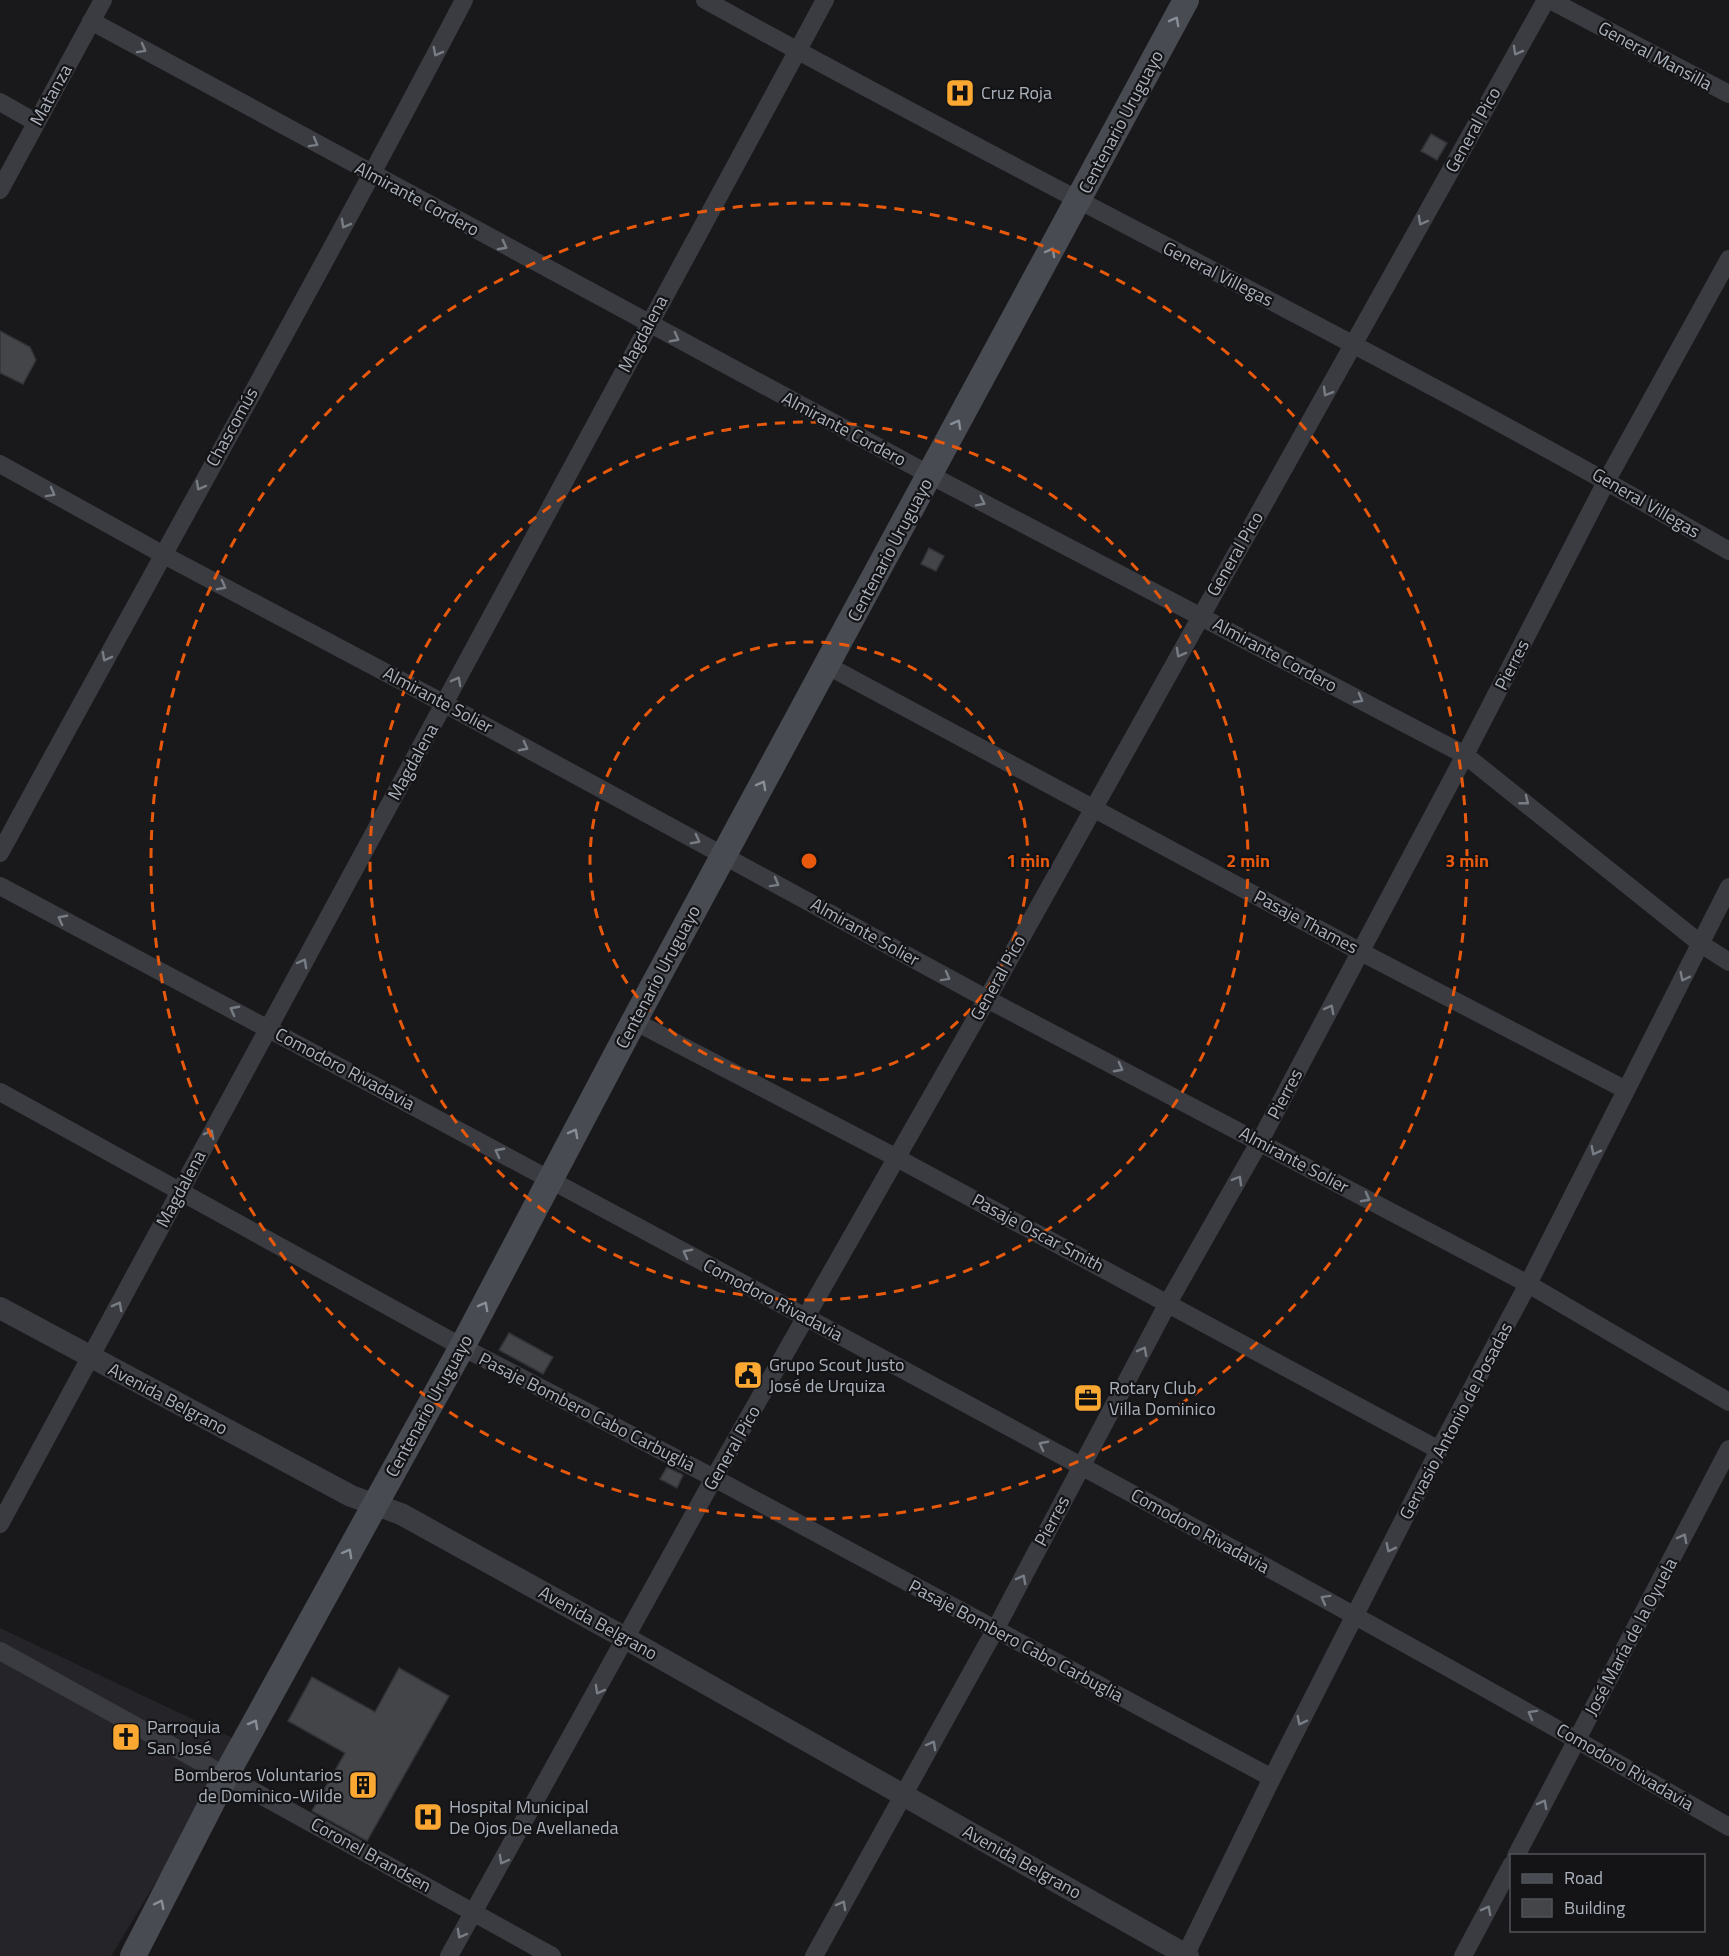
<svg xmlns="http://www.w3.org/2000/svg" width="1729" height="1956" viewBox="0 0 1729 1956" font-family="'Titillium Web',sans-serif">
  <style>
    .built { fill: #252529 }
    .building { fill: #434549; stroke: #333438; stroke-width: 1.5 }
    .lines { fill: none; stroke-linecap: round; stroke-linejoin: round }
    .minor { stroke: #3a3c41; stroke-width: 18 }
    .tertiary { stroke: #3a3c41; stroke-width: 22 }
    .secondary { stroke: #484b51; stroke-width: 26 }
    .oneway { stroke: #888e97 }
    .oneway2 { stroke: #787d85 }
    .ring { fill: none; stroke: #e8590c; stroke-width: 3; stroke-dasharray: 10 8 }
    .labels { text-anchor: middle; stroke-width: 4.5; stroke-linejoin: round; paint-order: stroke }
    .street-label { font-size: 18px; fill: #abb2bc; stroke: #141417 }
    .poi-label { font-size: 18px; fill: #abb2bc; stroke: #141417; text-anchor: start }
    .centre { fill: #e8590c; stroke: #141417; stroke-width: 3 }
    .ring-label { font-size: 18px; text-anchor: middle; font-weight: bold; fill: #e8590c; stroke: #141417; stroke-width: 4.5; stroke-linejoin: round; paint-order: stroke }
  </style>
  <rect width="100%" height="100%" fill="#19191c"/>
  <path class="built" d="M 0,1628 L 241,1742 L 111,1956 L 0,1956 Z"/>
  <path class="building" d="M 1431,134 L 1447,143 L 1437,160 L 1421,151 Z
    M 0,331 L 30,347 L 36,360 L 23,384 L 0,373 Z
    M 929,548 L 944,556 L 936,571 L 921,564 Z
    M 509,1333 L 553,1357 L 543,1374 L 499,1350 Z
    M 667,1467 L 683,1475 L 677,1488 L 660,1479 Z
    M 399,1668 L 449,1696 L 367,1841 L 312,1811 L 345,1753 L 288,1721 L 312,1677 L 375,1712 Z"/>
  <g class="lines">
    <path class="minor" d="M 705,0 C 1044,188 1393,357 1729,551
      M 1550,0 L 1729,94
      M 91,21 L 930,475 L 1465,755 L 1701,944 L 1729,962
      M 0,102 L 35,122
      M 0,190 L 103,0
      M 0,464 L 162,554 L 445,704 L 987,999 L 1528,1284 L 1729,1402
      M 828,666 L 1361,952 L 1626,1090
      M 0,853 C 154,569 314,287 464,0
      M 0,886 C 271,1029 541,1175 811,1320 C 1119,1486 1426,1652 1729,1827
      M 634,1021 L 897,1158 L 1439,1450
      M 0,1092 L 462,1347 L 714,1478 L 1272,1778
      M 0,1524 L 825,0
      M 0,1651 L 552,1956
      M 1516,1856 L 1729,1449
      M 449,1956 L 714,1478 L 987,999 L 1546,0
      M 814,1956 L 995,1630 L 1168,1303 L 1260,1141 L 1465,755 L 1607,480 L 1729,259
      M 1185,1956 L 1272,1778 L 1439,1450 L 1528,1284 L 1729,887
      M 1463,1956 L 1512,1864"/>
    <path class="tertiary" d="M 0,1308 L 351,1496 L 401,1514 L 627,1639 L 1188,1956"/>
    <path class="secondary" d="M 133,1956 L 226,1775 L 462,1347 L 634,1021 L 1186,0"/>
  </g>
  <defs><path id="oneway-chevron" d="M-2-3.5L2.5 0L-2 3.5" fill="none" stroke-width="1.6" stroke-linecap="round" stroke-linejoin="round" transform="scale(1.5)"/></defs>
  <g class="oneway">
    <use href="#oneway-chevron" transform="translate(1175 21) rotate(-62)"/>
    <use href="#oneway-chevron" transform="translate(1051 252) rotate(-61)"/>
    <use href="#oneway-chevron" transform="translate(957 424) rotate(-61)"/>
    <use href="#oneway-chevron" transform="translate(762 785) rotate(-61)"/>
    <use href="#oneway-chevron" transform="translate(574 1133) rotate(-62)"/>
    <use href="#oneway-chevron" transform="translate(484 1306) rotate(-62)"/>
    <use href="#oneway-chevron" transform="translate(348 1553) rotate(-61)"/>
    <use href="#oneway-chevron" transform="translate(254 1724) rotate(-61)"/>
    <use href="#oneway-chevron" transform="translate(160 1904) rotate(-63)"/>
  </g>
  <g class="oneway2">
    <use href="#oneway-chevron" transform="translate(142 49) rotate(29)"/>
    <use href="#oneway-chevron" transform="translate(1517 51) rotate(119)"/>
    <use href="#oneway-chevron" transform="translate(437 52) rotate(118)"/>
    <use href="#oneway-chevron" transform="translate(314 143) rotate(29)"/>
    <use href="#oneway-chevron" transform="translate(1422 221) rotate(119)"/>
    <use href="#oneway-chevron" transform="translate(345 224) rotate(119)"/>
    <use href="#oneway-chevron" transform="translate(503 246) rotate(28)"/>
    <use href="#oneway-chevron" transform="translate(675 338) rotate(28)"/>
    <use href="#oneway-chevron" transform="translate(1327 392) rotate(120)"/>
    <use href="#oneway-chevron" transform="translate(200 486) rotate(119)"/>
    <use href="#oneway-chevron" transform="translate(51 493) rotate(29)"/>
    <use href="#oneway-chevron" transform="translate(981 502) rotate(27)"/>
    <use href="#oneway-chevron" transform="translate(222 586) rotate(28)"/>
    <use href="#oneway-chevron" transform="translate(1180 653) rotate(119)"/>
    <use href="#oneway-chevron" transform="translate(106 657) rotate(118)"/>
    <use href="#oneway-chevron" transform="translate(457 681) rotate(-62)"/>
    <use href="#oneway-chevron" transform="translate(1359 699) rotate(28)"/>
    <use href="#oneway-chevron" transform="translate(524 747) rotate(28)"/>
    <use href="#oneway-chevron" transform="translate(1525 801) rotate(39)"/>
    <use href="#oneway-chevron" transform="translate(696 840) rotate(28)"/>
    <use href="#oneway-chevron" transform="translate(775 883) rotate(29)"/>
    <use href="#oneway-chevron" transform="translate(62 919) rotate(-152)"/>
    <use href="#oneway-chevron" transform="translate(303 963) rotate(-61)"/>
    <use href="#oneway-chevron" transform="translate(946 977) rotate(29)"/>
    <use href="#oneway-chevron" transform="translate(1684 977) rotate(117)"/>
    <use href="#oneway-chevron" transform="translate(1330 1009) rotate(-62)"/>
    <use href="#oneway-chevron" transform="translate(234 1010) rotate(-152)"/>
    <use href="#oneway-chevron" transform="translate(1119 1068) rotate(28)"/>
    <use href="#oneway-chevron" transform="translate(210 1134) rotate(-62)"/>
    <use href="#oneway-chevron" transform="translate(1595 1151) rotate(117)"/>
    <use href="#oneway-chevron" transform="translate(499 1152) rotate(-152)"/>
    <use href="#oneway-chevron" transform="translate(1238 1180) rotate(-60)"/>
    <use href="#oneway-chevron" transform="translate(1366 1198) rotate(28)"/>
    <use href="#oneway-chevron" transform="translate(687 1253) rotate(-152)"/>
    <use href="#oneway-chevron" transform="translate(118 1306) rotate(-62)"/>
    <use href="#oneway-chevron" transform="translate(1143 1351) rotate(-62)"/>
    <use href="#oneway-chevron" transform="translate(1043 1445) rotate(-152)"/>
    <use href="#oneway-chevron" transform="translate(1683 1538) rotate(-62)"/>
    <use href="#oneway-chevron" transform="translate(1390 1548) rotate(117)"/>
    <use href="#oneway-chevron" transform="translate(1022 1579) rotate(-62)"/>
    <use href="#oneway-chevron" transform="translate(1325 1599) rotate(-151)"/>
    <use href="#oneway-chevron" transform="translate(599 1690) rotate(119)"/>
    <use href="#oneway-chevron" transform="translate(1532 1714) rotate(-151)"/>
    <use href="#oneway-chevron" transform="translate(1301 1721) rotate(117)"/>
    <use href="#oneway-chevron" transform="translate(932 1745) rotate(-61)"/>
    <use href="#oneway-chevron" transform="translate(1543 1804) rotate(-62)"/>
    <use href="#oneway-chevron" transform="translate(503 1860) rotate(119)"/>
    <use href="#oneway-chevron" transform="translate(842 1905) rotate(-61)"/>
    <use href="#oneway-chevron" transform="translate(1487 1910) rotate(-62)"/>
    <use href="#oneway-chevron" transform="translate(461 1934) rotate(119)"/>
  </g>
  <g class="ring">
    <circle cx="809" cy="861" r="219"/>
    <circle cx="809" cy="861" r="439"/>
    <circle cx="809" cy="861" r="658"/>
  </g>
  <defs>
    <g id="hospital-square" transform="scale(1.5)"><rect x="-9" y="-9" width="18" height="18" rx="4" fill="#fba832" stroke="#141417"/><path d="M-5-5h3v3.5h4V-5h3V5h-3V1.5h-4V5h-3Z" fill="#111"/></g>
    <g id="civic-square" transform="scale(1.5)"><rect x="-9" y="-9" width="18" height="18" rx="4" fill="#fba832" stroke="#141417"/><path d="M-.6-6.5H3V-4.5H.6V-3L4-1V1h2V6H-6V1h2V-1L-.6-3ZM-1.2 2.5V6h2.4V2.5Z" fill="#111"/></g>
    <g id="office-square" transform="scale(1.5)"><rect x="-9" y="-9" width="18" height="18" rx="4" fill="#fba832" stroke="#141417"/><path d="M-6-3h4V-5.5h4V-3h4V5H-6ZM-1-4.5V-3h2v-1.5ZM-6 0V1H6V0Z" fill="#111"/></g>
    <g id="church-square" transform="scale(1.5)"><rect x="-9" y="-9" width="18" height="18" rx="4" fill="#fba832" stroke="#141417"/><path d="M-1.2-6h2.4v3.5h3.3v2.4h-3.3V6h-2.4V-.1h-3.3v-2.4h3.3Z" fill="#111"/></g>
    <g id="building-square" transform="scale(1.5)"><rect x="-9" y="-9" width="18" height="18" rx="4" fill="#fba832" stroke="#141417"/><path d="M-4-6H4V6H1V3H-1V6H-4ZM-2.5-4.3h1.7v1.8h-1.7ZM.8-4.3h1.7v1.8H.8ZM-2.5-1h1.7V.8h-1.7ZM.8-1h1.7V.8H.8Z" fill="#111"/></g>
  </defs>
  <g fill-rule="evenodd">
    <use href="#hospital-square" x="960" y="93"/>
    <use href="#civic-square" x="748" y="1375"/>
    <use href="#office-square" x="1088" y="1398"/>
    <use href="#church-square" x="126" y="1737"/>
    <use href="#building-square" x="363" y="1785"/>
    <use href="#hospital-square" x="428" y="1817"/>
  </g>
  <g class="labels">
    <g class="street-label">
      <text transform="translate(1655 56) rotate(28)" y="6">General Mansilla</text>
      <text transform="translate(51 95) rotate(-61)" y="6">Matanza</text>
      <text transform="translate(1121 122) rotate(-62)" y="6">Centenario Uruguayo</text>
      <text transform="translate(1473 130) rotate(-61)" y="6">General Pico</text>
      <text transform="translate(417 199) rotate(28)" y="6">Almirante Cordero</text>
      <text transform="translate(1218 274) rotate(27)" y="6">General Villegas</text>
      <text transform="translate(643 334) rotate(-62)" y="6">Magdalena</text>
      <text transform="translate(232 427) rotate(-61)" y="6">Chascomús</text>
      <text transform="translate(844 429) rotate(28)" y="6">Almirante Cordero</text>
      <text transform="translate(1646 503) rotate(30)" y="6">General Villegas</text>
      <text transform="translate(890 550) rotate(-62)" y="6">Centenario Uruguayo</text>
      <text transform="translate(1235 554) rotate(-60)" y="6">General Pico</text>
      <text transform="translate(1275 655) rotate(28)" y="6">Almirante Cordero</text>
      <text transform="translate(1512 665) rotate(-63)" y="6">Pierres</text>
      <text transform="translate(438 700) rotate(28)" y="6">Almirante Solier</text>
      <text transform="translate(413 762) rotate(-61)" y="6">Magdalena</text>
      <text transform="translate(1306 922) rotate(28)" y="6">Pasaje Thames</text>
      <text transform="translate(865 932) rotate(29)" y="6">Almirante Solier</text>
      <text transform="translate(658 977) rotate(-62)" y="6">Centenario Uruguayo</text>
      <text transform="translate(998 978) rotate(-61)" y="6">General Pico</text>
      <text transform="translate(345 1069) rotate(28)" y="6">Comodoro Rivadavia</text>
      <text transform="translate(1285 1094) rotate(-62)" y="6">Pierres</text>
      <text transform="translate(1294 1160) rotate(28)" y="6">Almirante Solier</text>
      <text transform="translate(181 1189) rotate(-62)" y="6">Magdalena</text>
      <text transform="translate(1038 1233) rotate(28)" y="6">Pasaje Oscar Smith</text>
      <text transform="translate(773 1300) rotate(28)" y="6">Comodoro Rivadavia</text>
      <text transform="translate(168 1399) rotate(28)" y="6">Avenida Belgrano</text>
      <text transform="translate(429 1406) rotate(-61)" y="6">Centenario Uruguayo</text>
      <text transform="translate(587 1412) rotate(27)" y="6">Pasaje Bombero Cabo Carbuglia</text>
      <text transform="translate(1456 1421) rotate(-62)" y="6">Gervasio Antonio de Posadas</text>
      <text transform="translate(732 1448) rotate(-60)" y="6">General Pico</text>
      <text transform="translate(1052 1521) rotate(-62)" y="6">Pierres</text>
      <text transform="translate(1200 1531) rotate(29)" y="6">Comodoro Rivadavia</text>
      <text transform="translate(598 1623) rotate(29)" y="6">Avenida Belgrano</text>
      <text transform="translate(1631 1637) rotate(-62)" y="6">José María de la Oyuela</text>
      <text transform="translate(1016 1641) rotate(28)" y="6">Pasaje Bombero Cabo Carbuglia</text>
      <text transform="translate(1625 1767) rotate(30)" y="6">Comodoro Rivadavia</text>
      <text transform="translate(371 1855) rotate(29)" y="6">Coronel Brandsen</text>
      <text transform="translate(1022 1862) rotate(29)" y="6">Avenida Belgrano</text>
    </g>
    <g class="poi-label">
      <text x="981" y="99">Cruz Roja</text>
      <text x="769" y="1371">Grupo Scout Justo<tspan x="769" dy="21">José de Urquiza</tspan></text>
      <text x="1109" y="1394">Rotary Club<tspan x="1109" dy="21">Villa Dominico</tspan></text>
      <text x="147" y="1733">Parroquia<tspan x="147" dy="21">San José</tspan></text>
      <text x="342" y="1781" text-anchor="end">Bomberos Voluntarios<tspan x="342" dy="21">de Dominico-Wilde</tspan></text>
      <text x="449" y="1813">Hospital Municipal<tspan x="449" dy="21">De Ojos De Avellaneda</tspan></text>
    </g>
  </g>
  <circle cx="809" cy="861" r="9" class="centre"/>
  <g class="ring-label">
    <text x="1028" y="867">1 min</text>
    <text x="1248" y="867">2 min</text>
    <text x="1467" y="867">3 min</text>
  </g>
  <rect x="1510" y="1854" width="195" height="78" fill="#141417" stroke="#505359" stroke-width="1.5"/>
  <rect x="1522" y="1874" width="30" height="9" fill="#484b51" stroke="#505359" stroke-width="1.5"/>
  <text x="1564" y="1884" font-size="18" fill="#abb2bc">Road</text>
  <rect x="1522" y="1899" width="30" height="18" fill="#434549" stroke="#505359" stroke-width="1.5"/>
  <text x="1564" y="1914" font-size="18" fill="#abb2bc">Building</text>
</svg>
